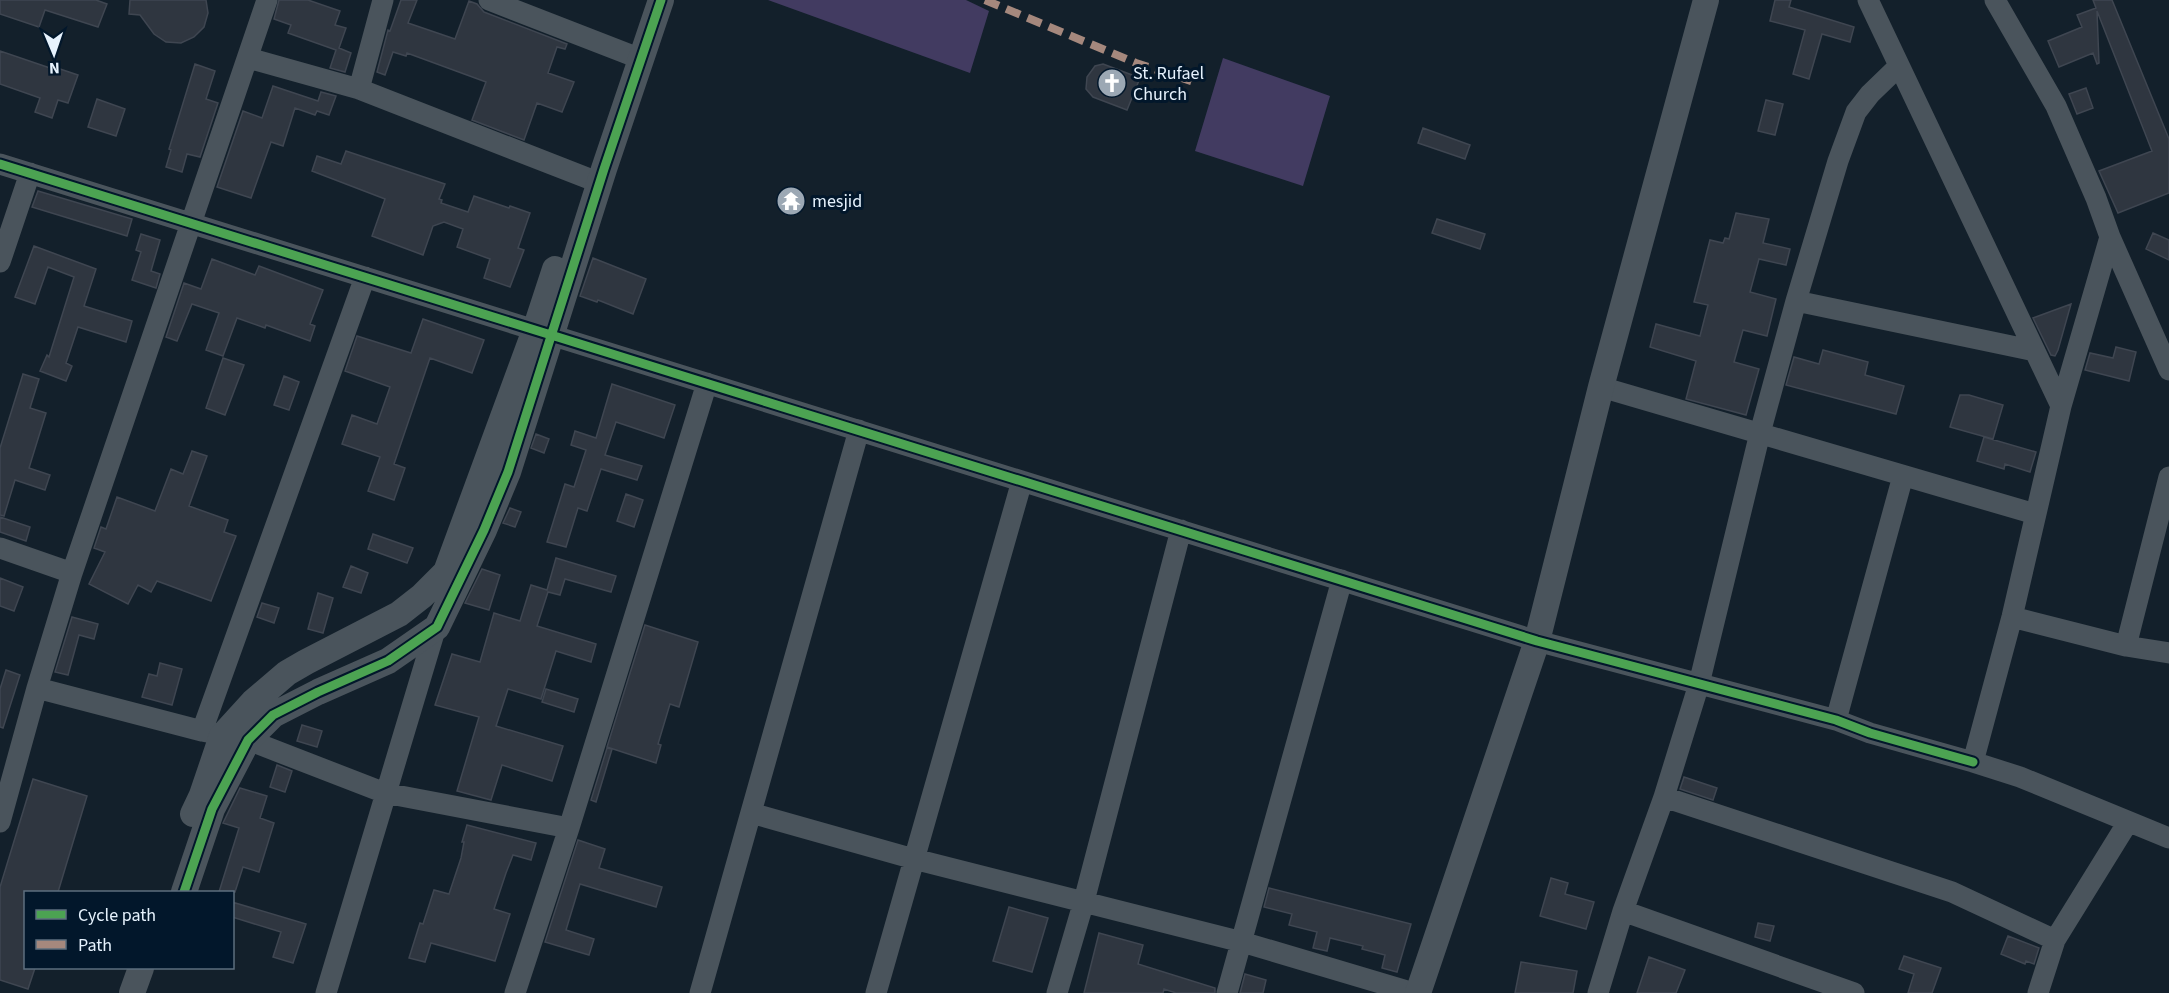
<svg xmlns="http://www.w3.org/2000/svg" width="2169" height="993" viewBox="0 0 2169 993" font-family="'Source Sans 3',sans-serif">
  <style>
    .green { fill: #423b61 }
    .building { fill: #2f3640; stroke: #3f4651; stroke-width: 1.5 }
    .lines { fill: none; stroke-linecap: round; stroke-linejoin: round }
    .minor { stroke: #4a545c; stroke-width: 21 }
    .tertiary { stroke: #4a545c; stroke-width: 26 }
    .quiet { stroke: #a5887d; stroke-width: 8; stroke-dasharray: 15 8; stroke-linecap: butt }
    .cycleway-casing { stroke: #02172b; stroke-width: 13 }
    .cycleway { stroke: #4ca352; stroke-width: 9 }
    .labels { text-anchor: middle; stroke-width: 6; stroke-linejoin: round; paint-order: stroke }
    .poi-label { font-size: 18px; fill: #e6f2fd; stroke: #02172b; text-anchor: start }
  </style>
  <rect width="100%" height="100%" fill="#13202b"/>
  <path class="green" d="M 768,0 L 966,0 L 989,11 L 970,73 Z
    M 1223,58 L 1330,96 L 1303,186 L 1195,151 Z"/>
  <path class="building" d="M 0,0 L 96,0 L 107,4 L 98,27 L 45,10 L 39,27 L 0,14 Z
    M 130,0 L 206,0 L 208,13 L 204,27 L 194,37 L 181,43 L 166,42 L 154,34 L 140,15 L 129,14 Z
    M 279,0 L 308,0 L 340,11 L 335,25 L 346,28 L 339,48 L 351,53 L 345,72 L 330,68 L 336,50 L 288,33 L 291,25 L 274,19 Z
    M 401,0 L 417,0 L 408,23 L 455,39 L 469,1 L 477,4 L 484,12 L 567,44 L 565,49 L 557,47 L 548,73 L 574,82 L 562,112 L 537,103 L 524,140 L 472,120 L 486,82 L 407,53 L 406,56 L 393,52 L 385,75 L 377,72 L 388,30 L 390,31 Z
    M 1775,0 L 1791,0 L 1789,7 L 1854,27 L 1850,42 L 1822,34 L 1809,79 L 1793,74 L 1805,30 L 1770,21 Z
    M 2093,0 L 2112,0 L 2169,139 L 2169,193 L 2118,213 L 2099,171 L 2152,151 L 2097,11 L 2099,63 L 2097,64 L 2093,53 L 2059,67 L 2048,41 L 2082,27 L 2077,15 L 2096,8 Z
    M 0,51 L 50,68 L 51,66 L 78,75 L 68,103 L 58,100 L 52,118 L 35,112 L 40,98 L 0,84 Z
    M 195,64 L 215,71 L 206,99 L 218,103 L 200,157 L 187,154 L 182,172 L 166,167 L 171,150 L 169,149 Z
    M 1103,64 L 1140,78 L 1127,110 L 1093,97 L 1086,89 L 1087,77 L 1095,66 Z
    M 273,86 L 318,101 L 321,92 L 336,96 L 329,115 L 317,111 L 315,115 L 295,108 L 283,146 L 271,142 L 251,198 L 217,187 L 243,111 L 262,118 Z
    M 2086,88 L 2093,108 L 2077,114 L 2069,94 Z
    M 97,99 L 125,109 L 116,136 L 88,127 Z
    M 1766,100 L 1783,104 L 1775,135 L 1758,131 Z
    M 1423,128 L 1470,145 L 1465,159 L 1418,143 Z
    M 346,151 L 445,184 L 439,199 L 442,200 L 441,203 L 468,212 L 474,196 L 509,208 L 510,206 L 530,213 L 518,248 L 524,250 L 510,287 L 484,278 L 490,259 L 457,247 L 463,229 L 444,222 L 433,226 L 423,255 L 372,236 L 385,199 L 312,171 L 317,156 L 341,164 Z
    M 38,191 L 132,219 L 127,236 L 32,207 Z
    M 1736,213 L 1769,219 L 1763,243 L 1790,249 L 1786,265 L 1759,259 L 1750,292 L 1776,299 L 1767,336 L 1743,330 L 1734,362 L 1759,369 L 1746,415 L 1686,399 L 1696,361 L 1650,347 L 1656,324 L 1700,336 L 1708,305 L 1694,302 L 1710,240 L 1723,243 L 1725,238 L 1729,239 Z
    M 1437,219 L 1485,234 L 1480,249 L 1432,233 Z
    M 2153,233 L 2169,240 L 2169,260 L 2146,249 Z
    M 141,234 L 160,240 L 151,271 L 160,274 L 156,288 L 132,280 L 141,252 L 136,250 Z
    M 34,246 L 96,269 L 84,306 L 132,321 L 126,342 L 78,327 L 66,363 L 72,366 L 66,381 L 40,371 L 47,355 L 49,357 L 74,277 L 48,267 L 35,304 L 15,297 Z
    M 593,258 L 646,279 L 633,314 L 598,300 L 597,302 L 580,296 Z
    M 212,259 L 255,275 L 259,266 L 323,290 L 310,324 L 315,326 L 310,341 L 266,325 L 265,328 L 237,318 L 223,356 L 206,350 L 219,313 L 192,304 L 177,341 L 166,337 L 184,283 L 201,289 Z
    M 2071,304 L 2058,350 L 2055,356 L 2051,355 L 2033,318 Z
    M 423,319 L 484,340 L 472,373 L 430,358 L 394,464 L 405,468 L 394,500 L 368,491 L 380,457 L 342,444 L 352,415 L 377,424 L 390,387 L 345,371 L 357,336 L 411,353 Z
    M 2116,347 L 2136,352 L 2129,381 L 2085,370 L 2090,353 L 2113,358 Z
    M 1823,350 L 1868,362 L 1865,375 L 1904,386 L 1896,414 L 1786,385 L 1794,357 L 1819,364 Z
    M 223,358 L 244,365 L 225,415 L 206,408 Z
    M 23,374 L 39,379 L 30,408 L 46,413 L 29,468 L 50,475 L 45,490 L 15,480 L 4,516 L 0,515 L 0,448 Z
    M 284,376 L 299,382 L 289,410 L 274,405 Z
    M 612,384 L 675,405 L 664,438 L 616,422 L 605,455 L 642,466 L 637,480 L 601,469 L 587,511 L 578,508 L 566,547 L 547,542 L 565,484 L 574,487 L 586,450 L 571,445 L 575,431 L 596,438 Z
    M 1960,395 L 1969,395 L 2003,405 L 1993,439 L 1950,427 Z
    M 536,434 L 549,439 L 544,453 L 531,448 Z
    M 1984,437 L 2036,452 L 2030,472 L 2005,464 L 2004,469 L 1977,461 Z
    M 192,451 L 207,456 L 189,506 L 228,520 L 224,532 L 236,536 L 211,601 L 157,581 L 151,592 L 138,585 L 128,604 L 89,584 L 105,552 L 94,548 L 101,527 L 106,529 L 117,497 L 155,511 L 171,469 L 183,474 Z
    M 626,494 L 643,500 L 634,527 L 617,521 Z
    M 510,508 L 521,512 L 515,527 L 503,523 Z
    M 0,517 L 30,527 L 26,541 L 0,532 Z
    M 373,534 L 413,548 L 407,563 L 368,549 Z
    M 556,558 L 616,576 L 611,592 L 565,579 L 560,595 L 548,592 L 537,626 L 596,644 L 591,662 L 556,651 L 541,699 L 508,689 L 496,726 L 563,746 L 552,781 L 502,765 L 491,800 L 457,791 L 479,717 L 435,705 L 452,654 L 480,662 L 494,613 L 520,621 L 531,585 L 547,590 Z
    M 351,566 L 368,573 L 361,593 L 343,587 Z
    M 482,569 L 500,575 L 489,610 L 465,603 Z
    M 0,578 L 23,587 L 14,611 L 0,606 Z
    M 318,593 L 333,598 L 323,633 L 308,629 Z
    M 262,603 L 279,608 L 274,623 L 257,617 Z
    M 72,617 L 98,624 L 94,639 L 79,635 L 68,675 L 55,672 Z
    M 645,625 L 698,642 L 679,707 L 670,704 L 658,744 L 661,745 L 656,763 L 607,747 Z
    M 160,663 L 182,669 L 172,705 L 142,697 L 149,674 L 157,676 Z
    M 6,670 L 20,675 L 3,728 L 0,727 L 0,689 Z
    M 546,689 L 578,699 L 574,712 L 542,702 Z
    M 302,725 L 322,731 L 317,747 L 297,741 Z
    M 607,748 L 612,749 L 596,802 L 591,800 Z
    M 277,765 L 292,771 L 285,792 L 270,787 Z
    M 1684,777 L 1717,788 L 1713,800 L 1680,789 Z
    M 33,779 L 87,796 L 58,892 L 26,892 L 26,968 L 35,968 L 28,989 L 0,980 L 0,887 Z
    M 240,788 L 267,796 L 260,818 L 274,823 L 259,872 L 243,867 L 235,892 L 219,892 L 239,828 L 223,823 Z
    M 467,825 L 536,843 L 531,860 L 513,855 L 506,873 L 494,909 L 510,914 L 495,961 L 431,943 L 425,962 L 409,958 L 420,923 L 423,924 L 434,890 L 449,894 L 461,858 L 464,842 L 462,842 Z
    M 578,840 L 605,849 L 599,868 L 662,887 L 656,907 L 580,884 L 566,930 L 594,939 L 589,955 L 545,942 Z
    M 1551,878 L 1568,883 L 1565,894 L 1594,902 L 1586,929 L 1540,916 Z
    M 1269,888 L 1411,924 L 1397,972 L 1382,968 L 1385,955 L 1362,949 L 1363,946 L 1330,938 L 1327,951 L 1313,948 L 1317,932 L 1289,925 L 1292,914 L 1264,907 Z
    M 232,902 L 306,924 L 293,963 L 273,957 L 281,932 L 232,917 Z
    M 1009,907 L 1048,918 L 1032,972 L 993,961 Z
    M 1758,923 L 1774,926 L 1770,941 L 1755,937 Z
    M 1099,933 L 1143,945 L 1138,964 L 1215,988 L 1215,993 L 1176,993 L 1164,989 L 1163,993 L 1084,993 Z
    M 2008,936 L 2039,948 L 2034,964 L 2026,961 L 2025,964 L 2001,954 Z
    M 1904,956 L 1941,968 L 1932,993 L 1908,993 L 1914,974 L 1899,969 Z
    M 1649,957 L 1685,970 L 1676,993 L 1637,993 Z
    M 1521,962 L 1577,971 L 1573,993 L 1515,993 Z
    M 1245,974 L 1266,980 L 1263,993 L 1240,993 Z"/>
  <g class="lines">
    <path class="minor" d="M 489,0 L 641,59
      M 1868,0 L 2061,406
      M 1995,0 L 2056,106 L 2096,198 L 2110,237 L 2061,406 L 2012,617 L 1973,762 L 2020,777 L 2169,838
      M 248,58 L 359,89 L 600,183
      M 1899,66 L 1870,94 L 1856,112 L 1838,161 L 1796,301 L 1760,433 L 1699,684 L 1664,797 L 1952,892 L 2055,940 L 2128,822
      M 359,89 L 383,0
      M 0,164 L 1537,641 L 1836,720 L 1870,733 L 1973,762
      M 2110,237 L 2169,370
      M 0,262 L 30,173
      M 1796,301 L 2035,351
      M 1601,387 L 2035,514
      M 0,548 L 72,573
      M 2012,617 L 2126,646 L 2169,653
      M 2126,646 L 2169,477
      M 37,688 L 202,731 L 248,740 L 385,793 L 569,828
      M 1836,720 L 1903,476
      M 202,731 L 365,277
      M 751,813 L 914,859 L 1242,942 L 1414,993
      M 0,822 L 37,688 L 72,573 L 267,0
      M 1623,911 L 1854,993
      M 326,993 L 438,620
      M 515,993 L 569,828 L 707,383
      M 700,993 L 859,430
      M 876,993 L 1022,481
      M 1057,993 L 1084,901 L 1181,530
      M 1227,993 L 1342,580
      M 1598,993 L 1623,911 L 1664,797
      M 2038,993 L 2055,940"/>
    <path class="tertiary" d="M 193,814 L 202,795 L 222,736 L 253,702 L 287,673 L 306,662 L 399,614 L 422,596 L 446,572 L 535,330 L 555,269
      M 184,892 L 212,809 L 248,740 L 273,715 L 318,692 L 388,661 L 437,627 L 484,530 L 508,472 L 604,169 L 661,0
      M 132,993 L 141,968
      M 1418,993 L 1537,641 L 1601,387 L 1706,0"/>
    <path class="quiet" d="M 985,0 L 1136,63 L 1197,83"/>
    <g class="cycleway-casing">
      <path id="cycleway" d="M 0,164 L 1537,641 L 1836,720 L 1870,733 L 1973,762
        M 184,892 L 212,809 L 248,740 L 273,715 L 318,692 L 388,661 L 437,627 L 484,530 L 508,472 L 604,169 L 661,0"/>
    </g>
    <use href="#cycleway" class="cycleway"/>
  </g>
  <defs>
    <g id="church-disc" transform="scale(1.5)"><circle r="9.5" fill="#9ca8b4" stroke="#02172b"/><path d="M-1.2-6h2.4v3.5h3.3v2.4h-3.3V6h-2.4V-.1h-3.3v-2.4h3.3Z" fill="#fff"/></g>
    <g id="temple-disc" transform="scale(1.5)"><circle r="9.5" fill="#9ca8b4" stroke="#02172b"/><path d="M0-6L5-2H3V0L6.5 2.5H4V6H1.5V3h-3V6H-4V2.5H-6.5L-3 0V-2H-5Z" fill="#fff"/></g>
  </defs>
  <g fill-rule="evenodd">
    <use href="#church-disc" x="1112" y="83"/>
    <use href="#temple-disc" x="791" y="201"/>
  </g>
  <g class="labels">
    <g class="poi-label">
      <text x="1133" y="79">St. Rufael<tspan x="1133" dy="21">Church</tspan></text>
      <text x="812" y="207">mesjid</text>
    </g>
  </g>
  <rect x="24" y="891" width="210" height="78" fill="#02172b" stroke="#5d6f7f" stroke-width="1.5"/>
  <rect x="36" y="910" width="30" height="9" fill="#4ca352" stroke="#5d6f7f" stroke-width="1.5"/>
  <text x="78" y="921" font-size="18" fill="#e6f2fd">Cycle path</text>
  <rect x="36" y="940" width="30" height="9" fill="#a5887d" stroke="#5d6f7f" stroke-width="1.5"/>
  <text x="78" y="951" font-size="18" fill="#e6f2fd">Path</text>
  <g transform="translate(54 54) rotate(178)" stroke="#02172b" stroke-width="4.5" paint-order="stroke">
  <path d="M0-4.5L10 22L0 15L-10 22Z" fill="#e6f2fd"/>
  <text y="-9" font-size="16" font-weight="bold" text-anchor="middle" fill="#e6f2fd">N</text>
  </g>
</svg>
